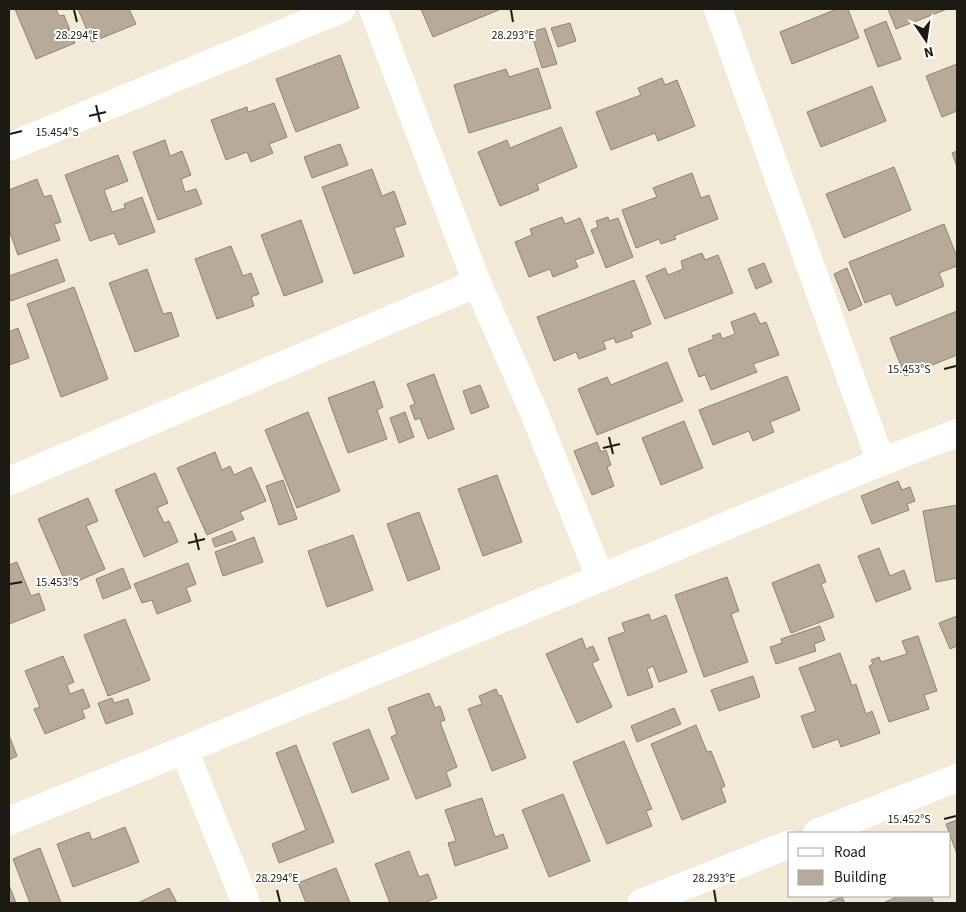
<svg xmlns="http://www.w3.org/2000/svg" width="966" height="912" viewBox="0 0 966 912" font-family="'Source Sans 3',sans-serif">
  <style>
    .building { fill: #b8aa9a; stroke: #908273 }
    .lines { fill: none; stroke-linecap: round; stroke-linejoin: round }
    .minor { stroke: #fff; stroke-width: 28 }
    .ticks { fill: none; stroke: #1d1a13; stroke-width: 2 }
    .ticks-label { font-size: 12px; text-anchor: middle; fill: #1d1a13; stroke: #fff; stroke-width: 4; stroke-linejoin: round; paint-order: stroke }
  </style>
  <rect width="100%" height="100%" fill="#f2ead6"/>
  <path class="building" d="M 15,9 L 56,9 L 59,16 L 64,15 L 75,43 L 36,59 Z
    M 78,9 L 129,9 L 136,24 L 92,42 Z
    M 421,9 L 501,9 L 433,37 Z
    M 837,9 L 848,9 L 859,38 L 792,64 L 780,32 Z
    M 888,9 L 947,9 L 896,29 Z
    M 886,21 L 901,59 L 878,67 L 864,30 Z
    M 570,23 L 576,41 L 558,47 L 551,28 Z
    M 545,28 L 557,64 L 542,68 L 531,32 Z
    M 340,55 L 359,108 L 296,132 L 276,79 Z
    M 957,64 L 957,111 L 942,117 L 926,76 Z
    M 538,68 L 551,108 L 469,133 L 454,85 L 506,69 L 509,77 Z
    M 662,78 L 665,85 L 677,80 L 695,126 L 658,141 L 655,133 L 611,150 L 596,112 L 641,95 L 638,88 Z
    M 872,86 L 886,121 L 821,147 L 807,112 Z
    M 274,103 L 287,137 L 269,144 L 273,153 L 251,162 L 247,152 L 226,160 L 211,120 L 247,107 L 248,112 Z
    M 561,127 L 577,167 L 537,184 L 539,190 L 500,206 L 478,152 L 507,140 L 510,148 Z
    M 165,140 L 170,156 L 182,151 L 191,175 L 181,179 L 185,192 L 196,189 L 202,204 L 158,220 L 133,152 Z
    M 340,144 L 348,165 L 312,178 L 304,157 Z
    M 957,151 L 957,167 L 952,153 Z
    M 118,155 L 128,181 L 104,190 L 112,212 L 125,208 L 124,204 L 142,197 L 155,232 L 119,245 L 114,233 L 90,241 L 65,175 Z
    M 894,167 L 911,210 L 844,238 L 826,194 Z
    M 372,169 L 382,196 L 394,191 L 406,224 L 394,228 L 404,256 L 354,274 L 322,187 Z
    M 692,173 L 701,198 L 709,195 L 718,219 L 674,236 L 676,239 L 661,244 L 659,239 L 636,248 L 622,210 L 657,197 L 653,188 Z
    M 37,179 L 44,197 L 51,195 L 61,222 L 54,224 L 60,240 L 18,255 L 9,230 L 9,190 Z
    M 562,217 L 565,224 L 580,218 L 594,253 L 575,260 L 578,267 L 553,277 L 550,269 L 529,277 L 515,242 L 532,235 L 530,229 Z
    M 608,217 L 609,221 L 618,218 L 633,257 L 606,268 L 591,230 L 598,227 L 596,221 Z
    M 301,220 L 323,282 L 284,296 L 261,235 Z
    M 944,224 L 957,257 L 957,266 L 939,273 L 944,286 L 896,306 L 891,293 L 865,303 L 849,262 Z
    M 231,246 L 243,276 L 251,273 L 259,294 L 251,297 L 254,306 L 217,319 L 195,259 Z
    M 702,253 L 705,260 L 718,255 L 733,293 L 665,319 L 646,276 L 665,268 L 668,275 L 683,269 L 681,261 Z
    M 57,259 L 65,281 L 11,301 L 9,295 L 9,276 Z
    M 764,263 L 772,282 L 756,289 L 748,269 Z
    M 847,268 L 862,305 L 849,311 L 834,274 Z
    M 147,269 L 163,314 L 171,312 L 179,336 L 135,352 L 109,283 Z
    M 634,280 L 651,324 L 631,332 L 633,337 L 616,343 L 614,338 L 603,342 L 606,349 L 579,359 L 576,352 L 554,361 L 537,317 Z
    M 74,287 L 108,379 L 61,397 L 27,304 Z
    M 957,311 L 957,355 L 905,376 L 890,338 Z
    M 755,313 L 760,324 L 766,322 L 779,355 L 753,364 L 757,372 L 711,390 L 705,375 L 699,377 L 688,349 L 714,339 L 712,336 L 720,333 L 722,339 L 735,334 L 731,322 Z
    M 18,328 L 29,358 L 9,365 L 9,332 Z
    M 667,362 L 683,401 L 597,435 L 578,389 L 607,377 L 611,385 Z
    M 434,374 L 454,429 L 428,439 L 420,418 L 415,420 L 410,406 L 415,404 L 407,384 Z
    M 787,376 L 800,410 L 770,422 L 774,432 L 753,441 L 749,431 L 713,445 L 699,410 Z
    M 374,381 L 383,407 L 377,410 L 387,439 L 348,453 L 328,398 Z
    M 480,385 L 489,407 L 471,414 L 463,391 Z
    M 308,412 L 340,491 L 297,508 L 265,430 Z
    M 405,412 L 414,437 L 399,443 L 390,418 Z
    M 684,421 L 703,468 L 661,485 L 642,438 Z
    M 597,442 L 601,452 L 606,450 L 611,465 L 607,467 L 614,486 L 592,495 L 574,451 Z
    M 215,452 L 222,470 L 230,466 L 234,475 L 251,467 L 266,501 L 240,512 L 244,519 L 207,535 L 177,468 Z
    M 155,473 L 168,503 L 157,508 L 164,523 L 169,521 L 178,542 L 144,557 L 115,490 Z
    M 497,475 L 522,542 L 483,556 L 458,489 Z
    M 283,480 L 297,519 L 279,525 L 266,486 Z
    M 898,481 L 902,490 L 910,487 L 915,501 L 907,504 L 909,510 L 872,524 L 861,496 Z
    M 88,498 L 98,521 L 86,526 L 105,569 L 67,586 L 38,519 Z
    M 957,505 L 957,578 L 936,582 L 923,511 Z
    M 419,512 L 440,569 L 408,581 L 387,524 Z
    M 232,531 L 236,540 L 215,547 L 212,539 Z
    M 353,535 L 373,590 L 327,607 L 308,551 Z
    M 254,537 L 263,562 L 223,576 L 215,552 Z
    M 879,548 L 890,576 L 904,570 L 911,589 L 876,602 L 858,556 Z
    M 17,562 L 31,596 L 39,593 L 45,610 L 9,624 L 9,565 Z
    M 188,563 L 196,584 L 186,588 L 191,601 L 157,614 L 152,600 L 142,603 L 134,584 Z
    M 819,564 L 826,582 L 821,584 L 834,617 L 791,633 L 772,583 Z
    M 123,568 L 131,588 L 103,599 L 96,579 Z
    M 727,577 L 739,611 L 731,614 L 748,662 L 704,677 L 675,595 Z
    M 649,614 L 651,621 L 666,615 L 687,672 L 659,682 L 653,666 L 647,669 L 653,687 L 628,696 L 608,638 L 625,632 L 622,623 Z
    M 957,616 L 957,646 L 950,649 L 939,623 Z
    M 125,619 L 150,680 L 108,696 L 84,635 Z
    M 820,626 L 825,640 L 814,644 L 816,651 L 776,664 L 770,647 L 782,643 L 781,639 Z
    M 918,636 L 937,691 L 924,695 L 929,709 L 889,722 L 869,666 L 873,664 L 871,660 L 879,657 L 881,662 L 907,654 L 902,641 Z
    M 582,638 L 586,649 L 593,646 L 599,660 L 592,663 L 612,707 L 577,723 L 546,654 Z
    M 840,653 L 852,686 L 856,684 L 866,714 L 872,711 L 880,733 L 841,747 L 838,739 L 813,748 L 801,716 L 816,711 L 799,668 Z
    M 63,656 L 74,682 L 67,685 L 70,694 L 83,689 L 90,707 L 82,710 L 85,718 L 45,734 L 34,709 L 40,707 L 25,671 Z
    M 753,676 L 760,697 L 719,711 L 711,690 Z
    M 496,689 L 499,696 L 501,695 L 526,758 L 492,771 L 468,709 L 482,704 L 479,696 Z
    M 429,693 L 435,708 L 440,706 L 445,720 L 440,722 L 457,767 L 446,772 L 451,786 L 416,799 L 391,737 L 397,734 L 388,708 Z
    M 112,698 L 114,703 L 128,699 L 133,714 L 106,724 L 98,703 Z
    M 674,708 L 681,724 L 637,742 L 631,726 Z
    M 696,725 L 707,752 L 711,751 L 725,786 L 721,788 L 726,802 L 682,820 L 651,744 Z
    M 369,729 L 389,779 L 352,793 L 333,743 Z
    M 9,735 L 17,756 L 9,760 Z
    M 624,741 L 652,809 L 646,811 L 652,826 L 607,844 L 573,762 Z
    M 296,745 L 334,842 L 279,863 L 272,844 L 306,830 L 276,753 Z
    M 563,794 L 590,861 L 549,877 L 522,810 Z
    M 482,798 L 495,837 L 503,834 L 508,848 L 455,866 L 448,843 L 456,841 L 445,810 Z
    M 957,820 L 957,854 L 946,824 Z
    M 125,827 L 139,862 L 73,887 L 57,844 L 89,832 L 92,840 Z
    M 40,848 L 61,903 L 30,903 L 13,859 Z
    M 409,851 L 419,877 L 428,874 L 437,898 L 428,901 L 429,903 L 390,903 L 375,864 Z
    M 336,868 L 350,903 L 306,903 L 298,883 Z
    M 9,885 L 16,903 L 9,903 Z
    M 169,888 L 177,903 L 138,903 Z
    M 900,896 L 931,896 L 934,903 L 885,903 L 885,902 Z
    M 842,897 L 845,903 L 826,903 Z"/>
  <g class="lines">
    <path class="minor" d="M 373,9 L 477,283 L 533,410 L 600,577
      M 718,9 L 881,462
      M 9,147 L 341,9
      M 9,481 L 477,283
      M 184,750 L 246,903
      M 9,821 L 184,750 L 881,462 L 957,433
      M 817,833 L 957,778
      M 641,903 L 790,844"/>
  </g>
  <path class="ticks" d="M 74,10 L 77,22M 511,10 L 513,22M 96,105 L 100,122M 89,116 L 106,112M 10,134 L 22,131M 944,369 L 956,366M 609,437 L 613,454M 603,448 L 620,444M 195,533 L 199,550M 188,543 L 205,539M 10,584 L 22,582M 944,819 L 956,816M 277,890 L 280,902M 714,890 L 716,902"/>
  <g class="ticks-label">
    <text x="77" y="39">28.294°E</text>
    <text x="513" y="39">28.293°E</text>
    <text x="57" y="136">15.454°S</text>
    <text x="909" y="373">15.453°S</text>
    <text x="57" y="586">15.453°S</text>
    <text x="909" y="823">15.452°S</text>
    <text x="277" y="882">28.294°E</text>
    <text x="714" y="882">28.293°E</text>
  </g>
  <rect width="966" height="912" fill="none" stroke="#1d1a13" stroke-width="20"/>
  <rect x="788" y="832" width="162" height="65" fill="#ffffff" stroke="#a5a3a1"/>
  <rect x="798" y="848" width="25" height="8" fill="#ffffff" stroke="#a5a3a1"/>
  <text x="834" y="857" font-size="15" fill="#1d1a13">Road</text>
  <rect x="798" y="870" width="25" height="15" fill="#b8aa9a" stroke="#a5a3a1"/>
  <text x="834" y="882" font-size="15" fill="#1d1a13">Building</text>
  <g transform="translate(926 40) rotate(167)" stroke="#ffffff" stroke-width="4" paint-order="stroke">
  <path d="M0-4L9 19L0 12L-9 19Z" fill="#1d1a13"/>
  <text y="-8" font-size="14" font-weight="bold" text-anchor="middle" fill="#1d1a13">N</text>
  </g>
</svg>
